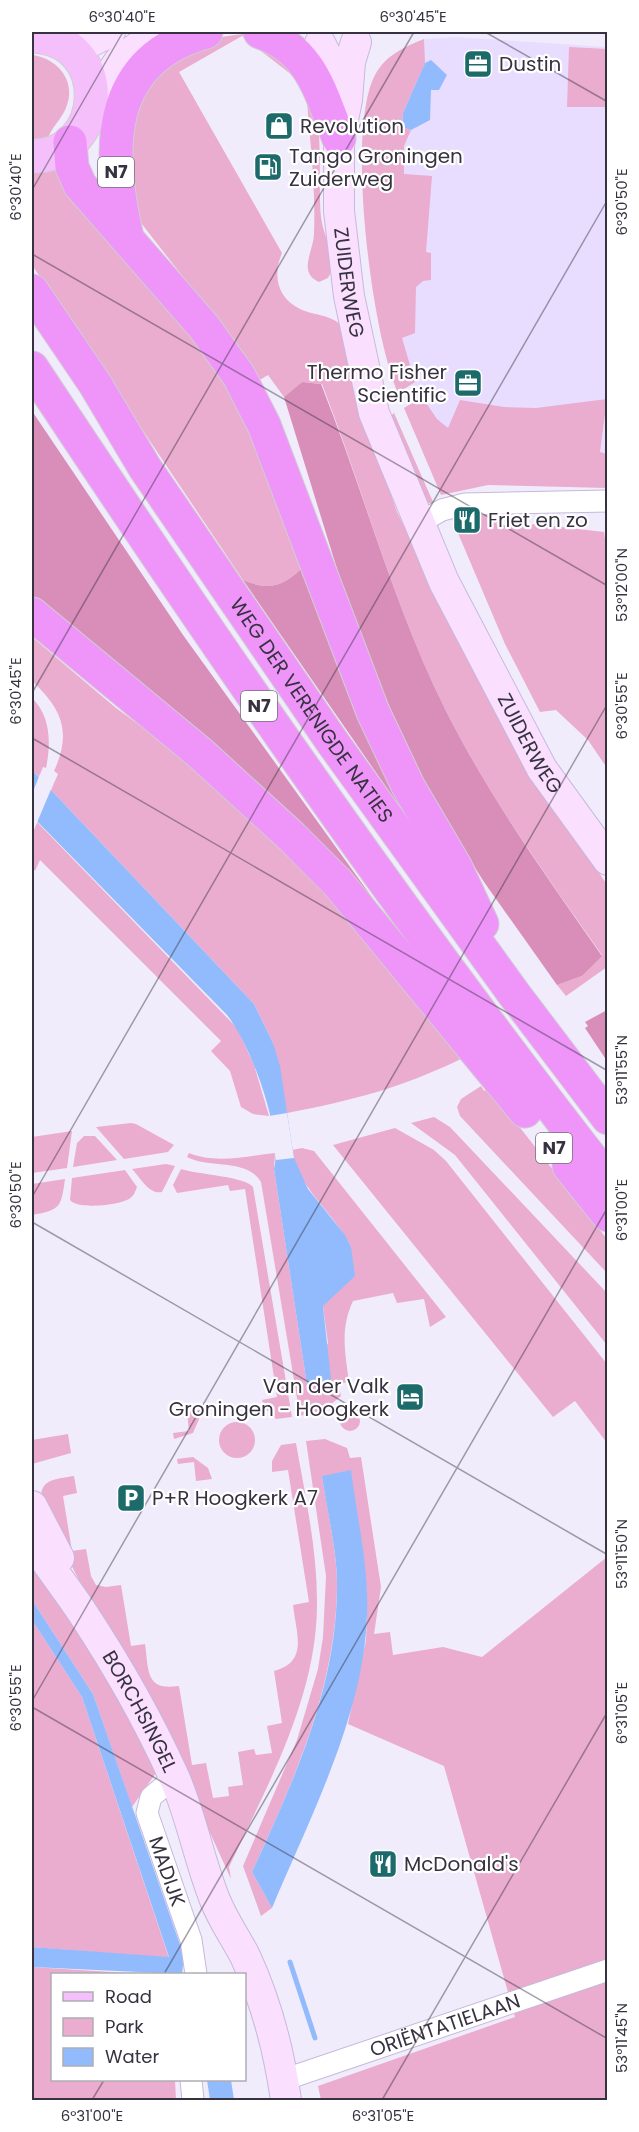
<svg xmlns="http://www.w3.org/2000/svg" width="639" height="2132" viewBox="0 0 639 2132" font-family="Poppins,sans-serif">
  <style>
    .built { fill: #e9ddff }
    .green { fill: #eaaccf }
    .forest { fill: #d88eb9 }
    .water { fill: #92bbfd }
    .pier { fill: #f1ecfb }
    .lines { fill: none; stroke-linecap: round; stroke-linejoin: round }
    .stream { stroke: #92bbfd; stroke-width: 5 }
    .street-casing { stroke: #c6b9db; stroke-width: 23 }
    .secondary-casing { stroke: #c6b9db; stroke-width: 32 }
    .primary-casing { stroke: #cfced1; stroke-width: 35 }
    .highway-casing { stroke: #cfced1; stroke-width: 35 }
    .street { stroke: #fff; stroke-width: 21 }
    .secondary { stroke: #fadffe; stroke-width: 30 }
    .primary { stroke: #f5bffc; stroke-width: 33 }
    .highway { stroke: #ef95fa; stroke-width: 33 }
    .ticks { fill: none; stroke: #37323f; stroke-width: 1.5; stroke-opacity: 0.45 }
    .labels { text-anchor: middle; stroke-width: 4.5; stroke-linejoin: round; paint-order: stroke }
    .shield { fill: #fff; stroke: #737079; stroke-width: 1.5 }
    .shield-label { font-size: 18px; font-weight: bold; fill: #37323f }
    .poi-label { font-size: 20px; fill: #37323f; stroke: #fff; text-anchor: start }
    .street-label { font-size: 20px; fill: #37323f; stroke: #fff }
    .neatline { fill: none; stroke: #37323f; stroke-width: 2 }
    .ticks-label { font-size: 15px; text-anchor: middle; fill: #37323f }
  </style>
  <rect width="100%" height="100%" fill="#f1ecfb"/>
  <path class="built" d="M 456,37 L 607,47 L 607,463 L 456,441 L 430,421 L 408,380 L 397,340 L 389,179 L 424,39 Z"/>
  <path class="green" d="M 243,34 C 337,53 316,144 321,217 C 323,234 332,249 334,266 L 328,278 L 319,282 C 297,272 314,251 314,233 C 316,184 309,135 306,86 L 242,36 L 179,72 L 282,253 C 273,274 276,297 300,309 C 315,316 331,314 343,327 L 356,394 L 397,512 L 500,717 L 607,885 L 607,967 L 566,996 L 557,985 L 582,976 L 602,955 C 546,876 490,798 446,711 C 394,607 364,492 322,384 L 302,382 L 284,397 L 268,375 L 258,381 L 242,353 L 138,219 C 124,184 125,171 128,134 C 130,122 129,108 132,97 C 145,54 204,38 243,34 Z
    M 424,39 L 425,63 L 403,113 L 402,127 L 411,130 L 404,146 L 404,174 L 432,176 L 426,252 L 431,253 L 431,280 L 423,281 L 416,287 L 415,333 L 402,338 L 415,382 L 398,393 C 372,334 346,135 374,77 C 384,56 404,47 424,39 Z
    M 569,47 L 607,49 L 607,107 L 567,107 Z
    M 32,55 C 56,58 76,79 67,105 C 63,119 50,127 47,142 L 32,142 Z
    M 32,163 L 54,164 L 209,361 L 251,428 L 300,552 L 300,570 C 281,588 267,590 243,580 L 32,265 Z
    M 422,397 L 437,419 L 448,428 L 460,400 L 504,407 L 536,408 L 607,399 L 600,452 L 607,454 L 607,488 L 488,485 L 441,495 L 404,408 Z
    M 394,413 L 433,502 L 431,504 L 415,495 L 387,419 Z
    M 489,510 L 499,528 L 536,524 L 604,532 L 608,562 L 607,768 L 588,740 L 556,710 L 540,712 L 505,644 L 452,519 L 474,511 Z
    M 32,637 L 116,708 L 178,753 L 317,884 L 463,1058 C 401,1088 354,1100 287,1113 L 273,1043 L 254,1004 L 51,790 L 58,774 L 54,771 C 72,732 62,709 32,681 Z
    M 32,698 C 51,716 51,744 46,768 L 43,767 L 39,777 L 32,770 Z
    M 37,822 L 237,1028 L 254,1065 L 269,1116 L 253,1114 L 241,1107 L 230,1071 L 211,1051 L 221,1041 L 40,860 L 35,871 L 32,867 L 32,836 Z
    M 481,1086 L 484,1091 L 489,1088 L 607,1239 L 607,1273 L 460,1116 L 457,1107 L 461,1099 Z
    M 434,1117 L 450,1127 L 607,1293 L 607,1345 L 455,1155 L 411,1123 Z
    M 131,1123 L 136,1124 L 174,1145 L 168,1152 L 124,1159 L 96,1127 Z
    M 395,1128 L 434,1150 L 446,1161 L 607,1364 L 607,1443 L 575,1401 L 553,1417 L 333,1145 Z
    M 72,1131 L 67,1168 L 32,1173 L 32,1137 Z
    M 84,1136 L 95,1136 L 117,1160 L 73,1167 L 77,1143 Z
    M 302,1148 L 314,1151 L 446,1317 L 430,1327 L 424,1299 L 397,1303 L 393,1293 L 353,1301 C 340,1329 345,1352 349,1382 L 338,1384 L 341,1396 L 324,1410 L 300,1416 L 261,1182 C 247,1158 210,1169 187,1157 L 189,1153 C 216,1164 246,1156 275,1153 L 274,1169 L 307,1385 L 328,1343 L 323,1306 L 351,1247 C 335,1213 298,1189 292,1150 Z
    M 166,1164 L 175,1166 L 162,1192 C 149,1195 140,1177 132,1169 Z
    M 181,1169 C 199,1175 244,1176 253,1187 L 292,1417 L 276,1419 L 264,1407 L 262,1400 L 277,1397 L 245,1189 L 230,1191 L 228,1185 L 177,1193 L 173,1185 Z
    M 125,1170 L 137,1187 C 135,1192 134,1196 129,1199 C 119,1205 78,1210 70,1200 L 72,1178 Z
    M 65,1179 C 61,1207 61,1210 32,1215 L 32,1184 Z
    M 203,1410 L 193,1433 L 174,1439 L 173,1433 L 189,1431 L 187,1412 Z
    M340 1421a10 10 0 1 1 20 0a10 10 0 1 1-20 0Z
    M219 1440a18 18 0 1 1 36 0a18 18 0 1 1-36 0Z
    M 68,1434 L 71,1453 L 32,1464 L 32,1440 Z
    M 325,1439 L 347,1448 L 350,1458 L 361,1457 L 381,1587 L 374,1634 L 390,1632 L 393,1655 L 443,1647 L 482,1657 L 607,1557 L 607,2100 L 321,2100 L 318,2086 L 515,2017 L 444,1766 L 348,1724 L 366,1640 L 367,1615 L 322,1476 C 327,1510 338,1556 337,1589 C 335,1691 293,1782 252,1872 L 272,1908 L 261,1916 L 243,1866 L 297,1740 L 318,1669 L 323,1637 L 326,1576 L 306,1441 Z
    M 296,1443 C 305,1495 317,1548 317,1601 C 318,1695 268,1784 229,1867 L 231,1879 L 191,1791 L 42,1510 C 37,1480 49,1480 74,1476 L 77,1493 L 63,1496 L 72,1551 L 86,1549 L 91,1576 L 96,1585 L 106,1587 L 121,1585 L 131,1646 L 145,1644 C 149,1671 145,1691 179,1686 L 192,1765 L 206,1763 L 213,1798 L 229,1796 L 228,1787 L 243,1785 L 238,1752 L 254,1749 L 256,1755 L 272,1753 L 267,1726 L 282,1723 L 274,1671 C 309,1662 296,1633 293,1605 L 309,1602 L 288,1470 L 272,1472 L 272,1461 L 281,1445 Z
    M 193,1457 L 208,1468 L 212,1479 L 196,1481 L 194,1462 L 178,1464 L 177,1459 Z
    M 32,1553 L 98,1655 L 158,1770 L 132,1807 L 93,1694 L 32,1600 Z
    M 32,1620 L 82,1697 L 169,1958 L 32,1947 Z
    M 32,1967 L 143,1974 L 52,1974 L 52,2080 L 175,2080 L 176,2100 L 32,2100 Z"/>
  <path class="forest" d="M 302,382 L 321,384 C 364,492 394,607 446,711 C 490,798 546,876 602,956 L 582,976 L 557,985 L 484,882 L 434,802 L 378,682 L 346,598 L 284,397 Z
    M 32,411 L 183,635 L 392,925 L 32,605 Z
    M 300,552 L 415,829 L 243,580 C 267,590 281,588 300,570 Z
    M 607,1010 L 607,1009 L 607,1061 L 585,1028 L 588,1026 L 585,1022 Z"/>
  <path class="water" d="M 431,60 L 447,75 L 439,90 L 431,90 L 430,120 L 411,130 L 402,127 L 403,113 L 425,63 Z
    M 32,770 L 254,1004 L 273,1043 L 280,1066 L 294,1158 L 308,1189 L 345,1235 L 351,1247 L 355,1276 L 323,1306 L 331,1379 L 329,1382 L 307,1385 L 274,1169 C 283,1132 251,1045 227,1015 L 32,816 Z
    M 351,1470 C 357,1518 369,1567 367,1615 C 364,1715 310,1817 272,1908 L 252,1872 C 293,1782 336,1690 337,1589 C 338,1554 327,1512 322,1476 Z
    M 32,1600 L 93,1694 L 184,1956 L 182,1974 L 32,1967 L 32,1947 L 169,1957 L 82,1697 L 32,1620 Z
    M 207,2080 L 231,2080 L 234,2100 L 210,2100 Z"/>
  <path class="pier" d="M 40,774 L 52,787 L 36,825 L 32,821 L 32,794 Z
    M 287,1113 L 294,1158 L 276,1160 L 269,1116 Z"/>
  <g class="lines">
    <path class="stream" d="M 290,1962 L 315,2038"/>
    <g class="street-casing">
      <g id="street">
        <path d="M 421,522 L 442,510 L 465,504 L 608,501"/>
        <path id="s1" d="M 174,1778 L 151,1797 L 147,1813 L 191,1940 L 196,1974"/>
        <path d="M 191,2080 L 193,2100"/>
        <path id="s2" d="M 283,2080 L 608,1970"/>
      </g>
    </g>
    <g class="secondary-casing">
      <g id="secondary">
        <path id="s3" d="M 356,42 L 350,62 L 347,100 L 339,139 L 339,211 L 349,296 L 374,413 L 444,582 L 542,769 L 608,860"/>
        <path d="M 320,43 L 328,59 L 335,100"/>
        <path d="M 69,48 L 86,44 L 110,32"/>
        <path d="M 92,101 L 120,60 L 159,32"/>
        <path d="M 32,1506 L 59,1558"/>
        <path id="s4" d="M 32,1541 C 48,1565 66,1588 82,1612 C 117,1665 149,1721 175,1779 C 192,1819 199,1860 215,1900 C 223,1920 235,1937 245,1956 C 266,2001 279,2051 286,2100"/>
      </g>
    </g>
    <g class="primary-casing">
      <path id="primary" d="M 32,36 C 115,39 107,157 32,156"/>
    </g>
    <g class="highway-casing">
      <g id="highway">
        <path d="M 260,32 C 313,51 320,93 339,139"/>
        <path d="M 70,142 L 72,167 L 80,185 L 204,327 L 239,376 L 264,425 L 373,712 L 408,786 L 455,866 L 482,924"/>
        <path d="M 127,237 C 107,151 104,60 206,32"/>
        <path id="s5" d="M 32,291 L 95,384 L 145,468 L 333,743 L 514,994 L 608,1118"/>
        <path d="M 32,368 C 215,645 403,918 608,1180"/>
        <path d="M 32,614 L 200,753 L 292,837 L 337,882 L 525,1111"/>
        <path d="M 569,1166 L 608,1215"/>
      </g>
    </g>
    <use href="#street" class="street"/>
    <use href="#secondary" class="secondary"/>
    <use href="#primary" class="primary"/>
    <use href="#highway" class="highway"/>
  </g>
  <path class="ticks" d="M 485,32 L 608,102M 32,190 L 123,32M 32,254 L 608,586M 32,693 L 414,32M 32,738 L 608,1071M 32,1197 L 608,199M 32,1222 L 608,1555M 32,1701 L 608,703M 32,1707 L 608,2039M 164,1974 L 608,1207M 92,2100 L 104,2080M 382,2100 L 608,1711"/>
  <defs>
    <g id="office-square" transform="scale(1.5)"><rect x="-9" y="-9" width="18" height="18" rx="4" fill="#1d6a6b" stroke="#fff"/><path d="M-6-3h4V-5.5h4V-3h4V5H-6ZM-1-4.5V-3h2v-1.5ZM-6 0V1H6V0Z" fill="#fff"/></g>
    <g id="shop-square" transform="scale(1.5)"><rect x="-9" y="-9" width="18" height="18" rx="4" fill="#1d6a6b" stroke="#fff"/><path d="M-5-2.5h2.3a2.7 3.5 0 0 1 5.4 0H5L5.5 6h-11ZM-1.5-2.5h3a1.5 2.3 0 0 0-3 0Z" fill="#fff"/></g>
    <g id="fuel-square" transform="scale(1.5)"><rect x="-9" y="-9" width="18" height="18" rx="4" fill="#1d6a6b" stroke="#fff"/><path d="M-5.5-6h7V0h2V4h1.3V-2.5L3-4.5l.8-.8L6-3V5H2.5V1h-1V6h-7ZM-4.2-4.7v3.2H.2V-4.7Z" fill="#fff"/></g>
    <g id="restaurant-square" transform="scale(1.5)"><rect x="-9" y="-9" width="18" height="18" rx="4" fill="#1d6a6b" stroke="#fff"/><path d="M-5-6h1v4h1v-4h1v4h1v-4h1v5L-1.5 .5V6h-2V.5L-5-1ZM5-6V6H3V1.5H1.5Q1.5-4 5-6Z" fill="#fff"/></g>
    <g id="hotel-square" transform="scale(1.5)"><rect x="-9" y="-9" width="18" height="18" rx="4" fill="#1d6a6b" stroke="#fff"/><path d="M-6-4.5h1.5V1H6V5H4.5V3h-9V5H-6ZM-4 0a1.8 1.8 0 1 1 3.6 0ZM.5 0V-2.5h3Q6-2.5 6 0Z" fill="#fff"/></g>
    <g id="parking-square" transform="scale(1.5)"><rect x="-9" y="-9" width="18" height="18" rx="4" fill="#1d6a6b" stroke="#fff"/><path d="M-3.5-5.5H1a3.5 3.5 0 0 1 0 7H-1V5.5H-3.5ZM-1-3.4V-.6H.8a1.4 1.4 0 0 0 0-2.8Z" fill="#fff"/></g>
  </defs>
  <g fill-rule="evenodd">
    <use href="#office-square" x="478" y="64"/>
    <use href="#shop-square" x="279" y="126"/>
    <use href="#fuel-square" x="268" y="167"/>
    <use href="#office-square" x="468" y="383"/>
    <use href="#restaurant-square" x="467" y="520"/>
    <use href="#hotel-square" x="410" y="1397"/>
    <use href="#parking-square" x="131" y="1498"/>
    <use href="#restaurant-square" x="383" y="1864"/>
  </g>
  <g class="labels">
    <g class="shield">
      <rect x="98" y="157" width="36" height="30" rx="4.5"/>
      <rect x="241" y="691" width="36" height="30" rx="4.5"/>
      <rect x="536" y="1133" width="36" height="30" rx="4.5"/>
    </g>
    <g class="shield-label">
      <text x="116" y="178">N7</text>
      <text x="259" y="712">N7</text>
      <text x="554" y="1154">N7</text>
    </g>
    <g class="poi-label">
      <text x="499" y="71">Dustin</text>
      <text x="300" y="133">Revolution</text>
      <text x="289" y="163">Tango Groningen<tspan x="289" dy="23">Zuiderweg</tspan></text>
      <text x="447" y="379" text-anchor="end">Thermo Fisher<tspan x="447" dy="23">Scientific</tspan></text>
      <text x="488" y="527">Friet en zo</text>
      <text x="389" y="1393" text-anchor="end">Van der Valk<tspan x="389" dy="23">Groningen - Hoogkerk</tspan></text>
      <text x="152" y="1505">P+R Hoogkerk A7</text>
      <text x="404" y="1871">McDonald's</text>
    </g>
    <g class="street-label">
      <text dy="7" stroke="none"><textPath href="#s3" startOffset="243">ZUIDERWEG</textPath></text>
      <text dy="7" stroke="none"><textPath href="#s5" startOffset="504">WEG DER VERENIGDE NATIES</textPath></text>
      <text dy="7" stroke="none"><textPath href="#s3" startOffset="742">ZUIDERWEG</textPath></text>
      <text dy="7" stroke="none"><textPath href="#s4" startOffset="202">BORCHSINGEL</textPath></text>
      <text dy="7" stroke="none"><textPath href="#s1" startOffset="108">MADIJK</textPath></text>
      <text dy="7" stroke="none"><textPath href="#s2" startOffset="171">ORIËNTATIELAAN</textPath></text>
    </g>
  </g>
  <rect width="639" height="2132" fill="none" stroke="#ffffff" stroke-width="66"/>
  <rect x="51" y="1973" width="195" height="108" fill="#ffffff" stroke="#afadb2" stroke-width="1.5"/>
  <rect x="63" y="1992" width="30" height="9" fill="#f5bffc" stroke="#afadb2" stroke-width="1.5"/>
  <text x="105" y="2003" font-size="18" fill="#37323f">Road</text>
  <rect x="63" y="2018" width="30" height="18" fill="#eaaccf" stroke="#afadb2" stroke-width="1.5"/>
  <text x="105" y="2033" font-size="18" fill="#37323f">Park</text>
  <rect x="63" y="2048" width="30" height="18" fill="#92bbfd" stroke="#afadb2" stroke-width="1.5"/>
  <text x="105" y="2063" font-size="18" fill="#37323f">Water</text>
  <rect x="33" y="33" width="573" height="2066" class="neatline"/>
  <g class="ticks-label">
    <text x="122" y="22">6°30'40"E</text>
    <text x="413" y="22">6°30'45"E</text>
    <text transform="translate(16 187) rotate(-90)" y="5">6°30'40"E</text>
    <text transform="translate(622 202) rotate(-90)" y="5">6°30'50"E</text>
    <text transform="translate(622 585) rotate(-90)" y="5">53°12'00"N</text>
    <text transform="translate(16 691) rotate(-90)" y="5">6°30'45"E</text>
    <text transform="translate(622 706) rotate(-90)" y="5">6°30'55"E</text>
    <text transform="translate(622 1070) rotate(-90)" y="5">53°11'55"N</text>
    <text transform="translate(16 1195) rotate(-90)" y="5">6°30'50"E</text>
    <text transform="translate(622 1210) rotate(-90)" y="5">6°31'00"E</text>
    <text transform="translate(622 1554) rotate(-90)" y="5">53°11'50"N</text>
    <text transform="translate(16 1698) rotate(-90)" y="5">6°30'55"E</text>
    <text transform="translate(622 1713) rotate(-90)" y="5">6°31'05"E</text>
    <text transform="translate(622 2038) rotate(-90)" y="5">53°11'45"N</text>
    <text x="92" y="2121">6°31'00"E</text>
    <text x="383" y="2121">6°31'05"E</text>
  </g>
</svg>
